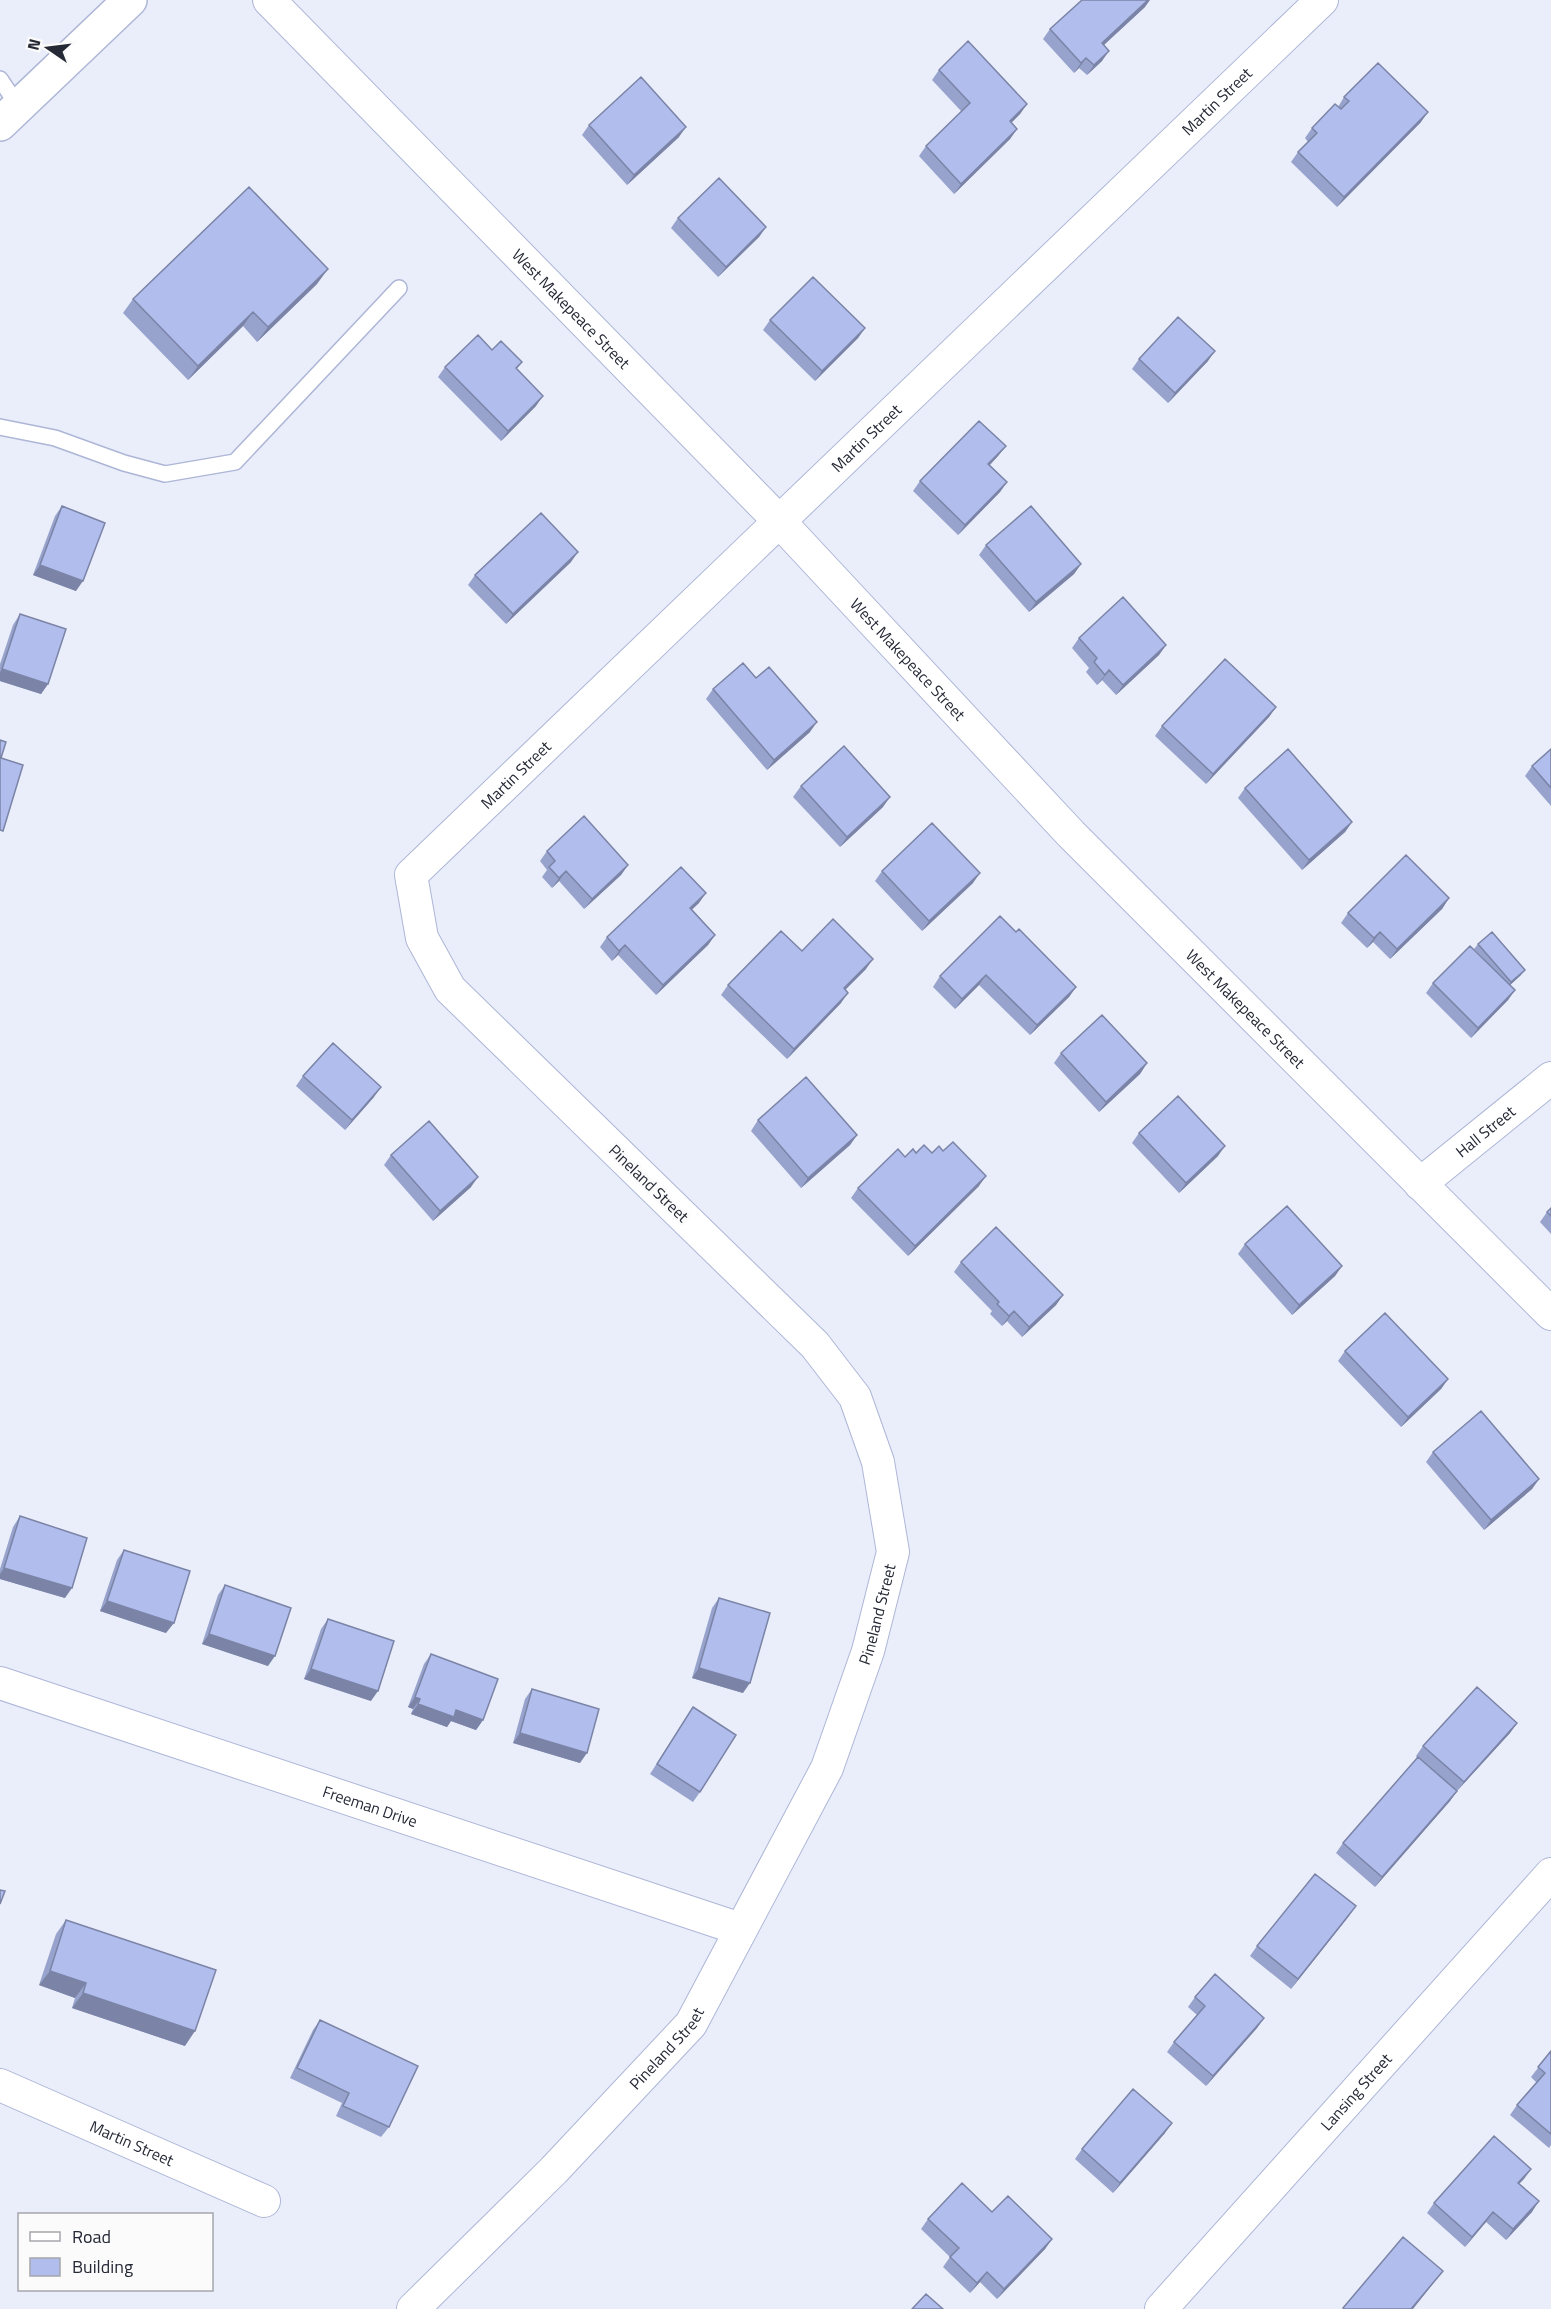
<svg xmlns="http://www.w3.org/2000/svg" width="1551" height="2309" viewBox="0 0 1551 2309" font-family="'Titillium Web',sans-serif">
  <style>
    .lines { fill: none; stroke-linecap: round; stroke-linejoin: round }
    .lane-casing { stroke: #adb6d6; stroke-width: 18 }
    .street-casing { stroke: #adb6d6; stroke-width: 34 }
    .secondary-casing { stroke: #adb6d6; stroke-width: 36 }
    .lane { stroke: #fff; stroke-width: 15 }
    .street { stroke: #fff; stroke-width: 32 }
    .secondary { stroke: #fff; stroke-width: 33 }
    .wall { fill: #97a3cc }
    .shaded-wall { fill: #7b84a6 }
    .building { fill: #b0bded; stroke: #7b84a6; stroke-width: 1.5 }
    .labels { text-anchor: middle; stroke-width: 6; stroke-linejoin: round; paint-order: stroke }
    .street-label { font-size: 16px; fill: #252935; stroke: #fbfbfb }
  </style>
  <rect width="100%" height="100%" fill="#eaeefb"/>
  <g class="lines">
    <g class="lane-casing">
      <path id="lane" d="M 0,79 L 18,106
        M 0,427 L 55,438 L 124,463 L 165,474 L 235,462 L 399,288"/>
    </g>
    <g class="street-casing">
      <g id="street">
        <path id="s1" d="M 269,0 L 779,521 L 1071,834 L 1551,1314"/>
        <path id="s2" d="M 1420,1184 L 1551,1078"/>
        <path id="s3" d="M 0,1683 L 740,1929"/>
        <path id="s4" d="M 0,2085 L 264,2201"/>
        <path id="s5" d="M 413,2309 L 554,2170 L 691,2024 L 827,1768 L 868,1651 L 893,1552 L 878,1462 L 855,1397 L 815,1345 L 450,989 L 422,938 L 411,875 L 1322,0"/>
        <path id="s6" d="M 1161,2309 L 1551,1874"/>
      </g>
    </g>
    <g class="secondary-casing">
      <path id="secondary" d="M 0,124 L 130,0"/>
    </g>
    <use href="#lane" class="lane"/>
    <use href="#street" class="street"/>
    <use href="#secondary" class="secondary"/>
  </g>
  <path class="wall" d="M 1145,7 L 1104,45 L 1102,61 L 1087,75 L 1079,68 L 1074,73 L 1043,39 L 1050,29 Z
    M 939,70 L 1027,104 L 1020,114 L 1011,123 L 1017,129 L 1010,139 L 954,194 L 919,156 L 926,146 L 962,112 L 932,80 Z
    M 1344,97 L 1421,122 L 1337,207 L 1291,162 L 1298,152 L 1308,142 L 1305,138 L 1312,128 L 1338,107 Z
    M 589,125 L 679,137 L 627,185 L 582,135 Z
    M 678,218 L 766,227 L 759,237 L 718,277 L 671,228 Z
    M 317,284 L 257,342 L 243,326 L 188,380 L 123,313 L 133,299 Z
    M 770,320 L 865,328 L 858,338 L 815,381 L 763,330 Z
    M 492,350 L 522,362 L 517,369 L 536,406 L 501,441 L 438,377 L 445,367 Z
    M 1139,359 L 1208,361 L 1168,403 L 1132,369 Z
    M 1006,446 L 998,456 L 990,465 L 1007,482 L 1000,492 L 958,535 L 913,491 L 920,481 Z
    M 62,506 L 76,591 L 33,575 L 55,516 Z
    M 986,545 L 1081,564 L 1074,574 L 1029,612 L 979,555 Z
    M 571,562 L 506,624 L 468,585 L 475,575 Z
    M 20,614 L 48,684 L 41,694 L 0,681 L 0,664 L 13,625 Z
    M 1079,638 L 1166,645 L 1159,655 L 1116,695 L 1102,680 L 1097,685 L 1086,672 L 1089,668 L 1072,648 Z
    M 756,678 L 810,732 L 767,770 L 706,699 L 713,689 Z
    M 1276,707 L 1269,717 L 1206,784 L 1155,736 L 1162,726 Z
    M 1551,749 L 1551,806 L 1525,776 L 1532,766 Z
    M 801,786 L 883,807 L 840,847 L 793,797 Z
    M 1245,788 L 1352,822 L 1345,832 L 1302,870 L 1238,798 Z
    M 547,851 L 628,865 L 621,875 L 584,909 L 559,881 L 552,888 L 542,877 L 547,870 L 540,861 Z
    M 882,871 L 973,883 L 922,931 L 875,881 Z
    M 1449,898 L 1442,909 L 1390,959 L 1373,942 L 1367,948 L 1341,923 L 1348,913 Z
    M 699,903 L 692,909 L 715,935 L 708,945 L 656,995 L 618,955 L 612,961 L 600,947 L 607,937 Z
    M 1016,932 L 1076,987 L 1069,997 L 1030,1035 L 979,985 L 955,1009 L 933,987 L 940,976 Z
    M 1478,944 L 1521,975 L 1510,985 L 1515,990 L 1508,1000 L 1471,1038 L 1426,993 L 1433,983 L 1484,959 L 1474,949 Z
    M 802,951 L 866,969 L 845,990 L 841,1003 L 787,1059 L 721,995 L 728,985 Z
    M 1061,1053 L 1147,1063 L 1140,1074 L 1099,1112 L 1054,1063 Z
    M 303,1076 L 374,1097 L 345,1130 L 296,1086 Z
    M 758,1120 L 857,1135 L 850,1145 L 801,1188 L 751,1131 Z
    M 1139,1133 L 1218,1156 L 1179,1193 L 1132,1143 Z
    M 916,1153 L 932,1153 L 979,1186 L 908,1256 L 851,1198 L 858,1188 L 905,1157 Z
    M 391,1155 L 471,1187 L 433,1221 L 384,1165 Z
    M 1551,1208 L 1551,1234 L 1540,1222 L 1547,1212 Z
    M 1245,1244 L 1342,1266 L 1335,1276 L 1292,1315 L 1238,1254 Z
    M 961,1262 L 1063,1295 L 1056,1305 L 1022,1337 L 1007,1321 L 1002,1326 L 990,1314 L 992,1311 L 954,1272 Z
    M 1345,1351 L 1448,1379 L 1441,1389 L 1401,1427 L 1338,1361 Z
    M 1433,1452 L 1539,1479 L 1532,1489 L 1484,1530 L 1426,1462 Z
    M 20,1516 L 65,1598 L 0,1579 L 0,1569 L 13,1527 Z
    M 124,1550 L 166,1633 L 100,1611 L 117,1560 Z
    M 225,1585 L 268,1666 L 202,1644 L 218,1595 Z
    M 719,1598 L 743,1693 L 692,1678 L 712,1608 Z
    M 328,1619 L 371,1701 L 304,1679 L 321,1629 Z
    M 431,1654 L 483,1720 L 476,1730 L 451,1721 L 447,1727 L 411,1714 L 413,1709 L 408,1707 L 424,1664 Z
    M 532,1689 L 580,1763 L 513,1743 L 525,1699 Z
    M 693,1707 L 700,1792 L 693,1802 L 650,1774 Z
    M 1517,1723 L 1510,1733 L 1456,1792 L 1450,1801 L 1375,1887 L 1336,1853 L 1343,1843 L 1417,1758 L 1416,1756 L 1423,1746 Z
    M 1349,1916 L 1291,1989 L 1250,1956 L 1257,1946 Z
    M 66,1920 L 185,2046 L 72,2008 L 75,1998 L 39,1985 L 56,1934 Z
    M 1195,1997 L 1264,2018 L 1257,2028 L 1206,2086 L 1167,2052 L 1174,2042 L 1197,2015 L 1188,2007 Z
    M 320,2020 L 389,2127 L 381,2137 L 336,2116 L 342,2103 L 290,2078 L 313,2030 Z
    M 1551,2051 L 1551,2145 L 1549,2148 L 1510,2115 L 1517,2105 L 1537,2083 L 1531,2077 Z
    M 1165,2133 L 1113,2193 L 1075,2159 L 1082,2149 Z
    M 1531,2169 L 1519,2184 L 1532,2212 L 1506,2240 L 1486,2222 L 1465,2247 L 1427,2213 L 1434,2203 Z
    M 992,2212 L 1052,2239 L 1045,2249 L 997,2299 L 980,2282 L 970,2293 L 943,2267 L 950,2257 L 921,2229 L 928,2219 Z"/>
  <path class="shaded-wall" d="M 1148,0 L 1150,0 L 1145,7 L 1095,53 L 1102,43 Z
    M 1109,51 L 1102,61 L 1087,75 L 1094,65 Z
    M 1086,58 L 1079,68 L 1074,73 L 1081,63 Z
    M 1027,104 L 1020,114 L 1003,131 L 1010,121 Z
    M 1428,112 L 1421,122 L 1337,207 L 1344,197 Z
    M 686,127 L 679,137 L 627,185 L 634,175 Z
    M 1017,129 L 1010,139 L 954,194 L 961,184 Z
    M 766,227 L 759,237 L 718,277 L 726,267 Z
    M 328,269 L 317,284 L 257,342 L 268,327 Z
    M 253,312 L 243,326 L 188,380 L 198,366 Z
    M 865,328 L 858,338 L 815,381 L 822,371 Z
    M 1215,351 L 1208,361 L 1168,403 L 1175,393 Z
    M 543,396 L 536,406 L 501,441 L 508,431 Z
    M 1006,446 L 998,456 L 981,474 L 988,464 Z
    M 1007,482 L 1000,492 L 958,535 L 965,525 Z
    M 578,552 L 571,562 L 506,624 L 513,614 Z
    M 1081,564 L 1074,574 L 1029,612 L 1036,602 Z
    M 40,565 L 83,581 L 76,591 L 33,575 Z
    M 1166,645 L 1159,655 L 1116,695 L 1123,685 Z
    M 2,669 L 48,684 L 41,694 L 0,681 L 0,672 Z
    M 1109,670 L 1102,680 L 1097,685 Z
    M 1276,707 L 1269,717 L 1206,784 L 1213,774 Z
    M 817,722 L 810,732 L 767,770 L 774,760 Z
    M 890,797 L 883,807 L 840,847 L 847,837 Z
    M 1352,822 L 1345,832 L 1302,870 L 1309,860 Z
    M 628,865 L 621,875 L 584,909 L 592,899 Z
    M 566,871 L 559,881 L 552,888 L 559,878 Z
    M 980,873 L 973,883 L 922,931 L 929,921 Z
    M 706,893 L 699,903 L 683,918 L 690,908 Z
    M 1449,898 L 1442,909 L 1390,959 L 1397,949 Z
    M 1380,932 L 1373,942 L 1367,948 L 1374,938 Z
    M 715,935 L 708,945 L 656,995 L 663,985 Z
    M 625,945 L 618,955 L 612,961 L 619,951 Z
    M 873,959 L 866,969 L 837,998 L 844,988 Z
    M 1525,970 L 1521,975 L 1508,987 L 1511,982 Z
    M 986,975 L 979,985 L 955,1009 L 962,999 Z
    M 1076,987 L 1069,997 L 1030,1035 L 1037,1025 Z
    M 1515,990 L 1508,1000 L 1471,1038 L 1478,1028 Z
    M 848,993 L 841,1003 L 787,1059 L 794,1049 Z
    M 1147,1063 L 1140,1074 L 1099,1112 L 1106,1102 Z
    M 381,1087 L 374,1097 L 345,1130 L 352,1120 Z
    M 857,1135 L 850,1145 L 801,1188 L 808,1178 Z
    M 1225,1146 L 1218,1156 L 1179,1193 L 1186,1183 Z
    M 986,1176 L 979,1186 L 908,1256 L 915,1246 Z
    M 478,1177 L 471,1187 L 433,1221 L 440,1211 Z
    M 1342,1266 L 1335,1276 L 1292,1315 L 1299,1305 Z
    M 1063,1295 L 1056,1305 L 1022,1337 L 1029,1327 Z
    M 1014,1311 L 1007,1321 L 1002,1326 L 1009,1316 Z
    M 1448,1379 L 1441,1389 L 1401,1427 L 1408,1417 Z
    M 1539,1479 L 1532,1489 L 1484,1530 L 1491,1520 Z
    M 4,1568 L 72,1588 L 65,1598 L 0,1579 L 0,1574 Z
    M 107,1601 L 174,1623 L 166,1633 L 100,1611 Z
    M 209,1634 L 275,1656 L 268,1666 L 202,1644 Z
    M 699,1668 L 750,1683 L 743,1693 L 692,1678 Z
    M 311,1669 L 378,1691 L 371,1701 L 304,1679 Z
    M 415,1697 L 420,1699 L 413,1709 L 408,1707 Z
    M 418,1704 L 456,1710 L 483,1720 L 476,1730 L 451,1721 L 447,1727 L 411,1714 Z
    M 1517,1723 L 1510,1733 L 1456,1792 L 1464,1782 Z
    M 520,1733 L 587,1753 L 580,1763 L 513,1743 Z
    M 1457,1791 L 1450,1801 L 1375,1887 L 1382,1877 Z
    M 1356,1906 L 1349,1916 L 1291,1989 L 1298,1979 Z
    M 50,1971 L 86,1983 L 75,1998 L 39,1985 Z
    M 83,1993 L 195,2031 L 185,2046 L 72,2008 Z
    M 1264,2018 L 1257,2028 L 1206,2086 L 1213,2076 Z
    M 1172,2123 L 1165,2133 L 1113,2193 L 1120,2183 Z
    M 1531,2169 L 1524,2179 L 1510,2193 L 1518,2183 Z
    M 1539,2201 L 1532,2212 L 1506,2240 L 1513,2229 Z
    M 1493,2212 L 1486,2222 L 1465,2247 L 1472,2237 Z
    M 1052,2239 L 1045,2249 L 997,2299 L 1004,2289 Z
    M 1443,2271 L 1413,2309 L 1411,2309 Z
    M 987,2272 L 980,2282 L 970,2293 L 977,2283 Z"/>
  <path class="building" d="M 1082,0 L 1148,0 L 1102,43 L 1109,51 L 1094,65 L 1086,58 L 1081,63 L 1050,29 Z
    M 968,41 L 1027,104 L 1010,121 L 1017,129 L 961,184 L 926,146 L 970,103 L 939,70 Z
    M 1378,63 L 1428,112 L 1344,197 L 1298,152 L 1317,133 L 1312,128 L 1335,104 L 1341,109 L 1349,101 L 1344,97 Z
    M 641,77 L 686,127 L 634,175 L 589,125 Z
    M 719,178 L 766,227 L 726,267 L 678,218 Z
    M 249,187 L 328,269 L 268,327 L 253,312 L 198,366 L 133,299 Z
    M 813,277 L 865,328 L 822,371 L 770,320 Z
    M 1178,317 L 1215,351 L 1175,393 L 1139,359 Z
    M 478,335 L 492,350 L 501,341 L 522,362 L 516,368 L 543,396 L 508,431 L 445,367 Z
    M 979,421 L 1006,446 L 988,464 L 1007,482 L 965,525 L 920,481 Z
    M 62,506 L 105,523 L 83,581 L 40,565 Z
    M 1031,506 L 1081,564 L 1036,602 L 986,545 Z
    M 541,513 L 578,552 L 513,614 L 475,575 Z
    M 1123,597 L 1166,645 L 1123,685 L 1109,670 L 1105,675 L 1094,662 L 1097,658 L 1079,638 Z
    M 20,614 L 66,629 L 48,684 L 2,669 Z
    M 1225,659 L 1276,707 L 1213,774 L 1162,726 Z
    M 743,663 L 756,678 L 769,667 L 817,722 L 774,760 L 713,689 Z
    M 0,740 L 6,742 L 1,758 L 23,765 L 3,831 L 0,830 Z
    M 844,746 L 890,797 L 847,837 L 801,786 Z
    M 1288,749 L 1352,822 L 1309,860 L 1245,788 Z
    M 1551,749 L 1551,788 L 1532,766 Z
    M 584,816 L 628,865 L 592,899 L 566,871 L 559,878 L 549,867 L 555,861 L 547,851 Z
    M 932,823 L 980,873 L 929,921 L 882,871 Z
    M 1406,855 L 1449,898 L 1397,949 L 1380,932 L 1374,938 L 1348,913 Z
    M 681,867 L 706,893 L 690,908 L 715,935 L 663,985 L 625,945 L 619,951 L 607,937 Z
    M 1000,916 L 1016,932 L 1019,929 L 1076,987 L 1037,1025 L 986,975 L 962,999 L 940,976 Z
    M 833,919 L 873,959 L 844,988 L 848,993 L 794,1049 L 728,985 L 781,931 L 802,951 Z
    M 1492,932 L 1525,970 L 1511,982 L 1478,944 Z
    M 1470,946 L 1515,990 L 1478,1028 L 1433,983 Z
    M 1102,1015 L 1147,1063 L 1106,1102 L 1061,1053 Z
    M 333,1043 L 381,1087 L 352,1120 L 303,1076 Z
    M 806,1077 L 857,1135 L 808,1178 L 758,1120 Z
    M 1178,1096 L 1225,1146 L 1186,1183 L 1139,1133 Z
    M 429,1121 L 478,1177 L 440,1211 L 391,1155 Z
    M 953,1142 L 986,1176 L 915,1246 L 858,1188 L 898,1149 L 905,1157 L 913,1149 L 916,1153 L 924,1145 L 932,1153 L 939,1146 L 943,1151 Z
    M 1287,1206 L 1342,1266 L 1299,1305 L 1245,1244 Z
    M 1551,1208 L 1551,1216 L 1547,1212 Z
    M 996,1227 L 1063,1295 L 1029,1327 L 1014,1311 L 1009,1316 L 997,1304 L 999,1302 L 961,1262 Z
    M 1385,1313 L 1448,1379 L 1408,1417 L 1345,1351 Z
    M 1481,1411 L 1539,1479 L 1491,1520 L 1433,1452 Z
    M 20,1516 L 87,1538 L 72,1588 L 4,1568 Z
    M 124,1550 L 190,1571 L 174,1623 L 107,1601 Z
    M 225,1585 L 291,1608 L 275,1656 L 209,1634 Z
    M 719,1598 L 770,1613 L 750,1683 L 699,1668 Z
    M 328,1619 L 394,1641 L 378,1691 L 311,1669 Z
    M 431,1654 L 498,1679 L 483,1720 L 456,1710 L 454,1717 L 418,1704 L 420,1699 L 415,1697 Z
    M 1477,1687 L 1517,1723 L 1464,1782 L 1423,1746 Z
    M 532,1689 L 599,1709 L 587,1753 L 520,1733 Z
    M 693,1707 L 736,1735 L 700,1792 L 657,1764 Z
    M 1418,1757 L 1457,1791 L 1382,1877 L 1343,1843 Z
    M 1315,1874 L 1356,1906 L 1298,1979 L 1257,1946 Z
    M 0,1890 L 5,1891 L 0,1904 Z
    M 66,1920 L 216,1970 L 195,2031 L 83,1993 L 86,1983 L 50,1971 Z
    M 1215,1974 L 1264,2018 L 1213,2076 L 1174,2042 L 1205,2006 L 1195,1997 Z
    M 320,2020 L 418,2066 L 389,2127 L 343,2106 L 349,2093 L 297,2068 Z
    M 1551,2051 L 1551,2134 L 1517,2105 L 1545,2073 L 1538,2067 Z
    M 1133,2089 L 1172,2123 L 1120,2183 L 1082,2149 Z
    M 1494,2136 L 1531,2169 L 1518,2183 L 1539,2201 L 1513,2229 L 1493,2212 L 1472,2237 L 1434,2203 Z
    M 962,2183 L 992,2212 L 1008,2196 L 1052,2239 L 1004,2289 L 987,2272 L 977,2283 L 950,2257 L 959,2248 L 928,2219 Z
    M 1403,2237 L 1443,2271 L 1411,2309 L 1344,2309 L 1343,2308 Z
    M 926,2294 L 943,2309 L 912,2309 Z"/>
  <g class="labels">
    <g class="street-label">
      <text dy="6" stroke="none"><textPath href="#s5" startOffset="2889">Martin Street</textPath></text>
      <text dy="6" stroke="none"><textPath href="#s1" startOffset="432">West Makepeace Street</textPath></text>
      <text dy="6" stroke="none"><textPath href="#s5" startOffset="2403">Martin Street</textPath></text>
      <text dy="6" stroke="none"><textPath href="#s1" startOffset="918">West Makepeace Street</textPath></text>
      <text dy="6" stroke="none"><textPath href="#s5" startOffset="1917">Martin Street</textPath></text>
      <text dy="6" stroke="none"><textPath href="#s1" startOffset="1404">West Makepeace Street</textPath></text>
      <text dy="6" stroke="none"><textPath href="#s2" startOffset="84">Hall Street</textPath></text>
      <text transform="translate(649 1183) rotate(44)" y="6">Pineland Street</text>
      <text dy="6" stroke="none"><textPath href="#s5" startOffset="850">Pineland Street</textPath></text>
      <text dy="6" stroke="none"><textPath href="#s3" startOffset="390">Freeman Drive</textPath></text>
      <text dy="6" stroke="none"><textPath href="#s5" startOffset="364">Pineland Street</textPath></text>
      <text dy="6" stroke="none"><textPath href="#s6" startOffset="292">Lansing Street</textPath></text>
      <text dy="6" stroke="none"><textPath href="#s4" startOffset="144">Martin Street</textPath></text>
    </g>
  </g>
  <rect x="18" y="2213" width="195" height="78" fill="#fbfbfb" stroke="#a5a7ac" stroke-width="1.5"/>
  <rect x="30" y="2232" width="30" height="9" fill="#ffffff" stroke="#a5a7ac" stroke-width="1.5"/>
  <text x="72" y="2243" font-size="18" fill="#252935">Road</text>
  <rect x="30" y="2258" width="30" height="18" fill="#b0bded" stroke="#a5a7ac" stroke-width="1.5"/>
  <text x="72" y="2273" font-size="18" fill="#252935">Building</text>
  <g transform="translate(48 48) rotate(284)" stroke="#fbfbfb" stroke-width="4.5" paint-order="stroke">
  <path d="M0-4.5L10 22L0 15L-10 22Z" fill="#252935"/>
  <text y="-9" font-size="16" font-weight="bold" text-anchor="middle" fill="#252935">N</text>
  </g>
</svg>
